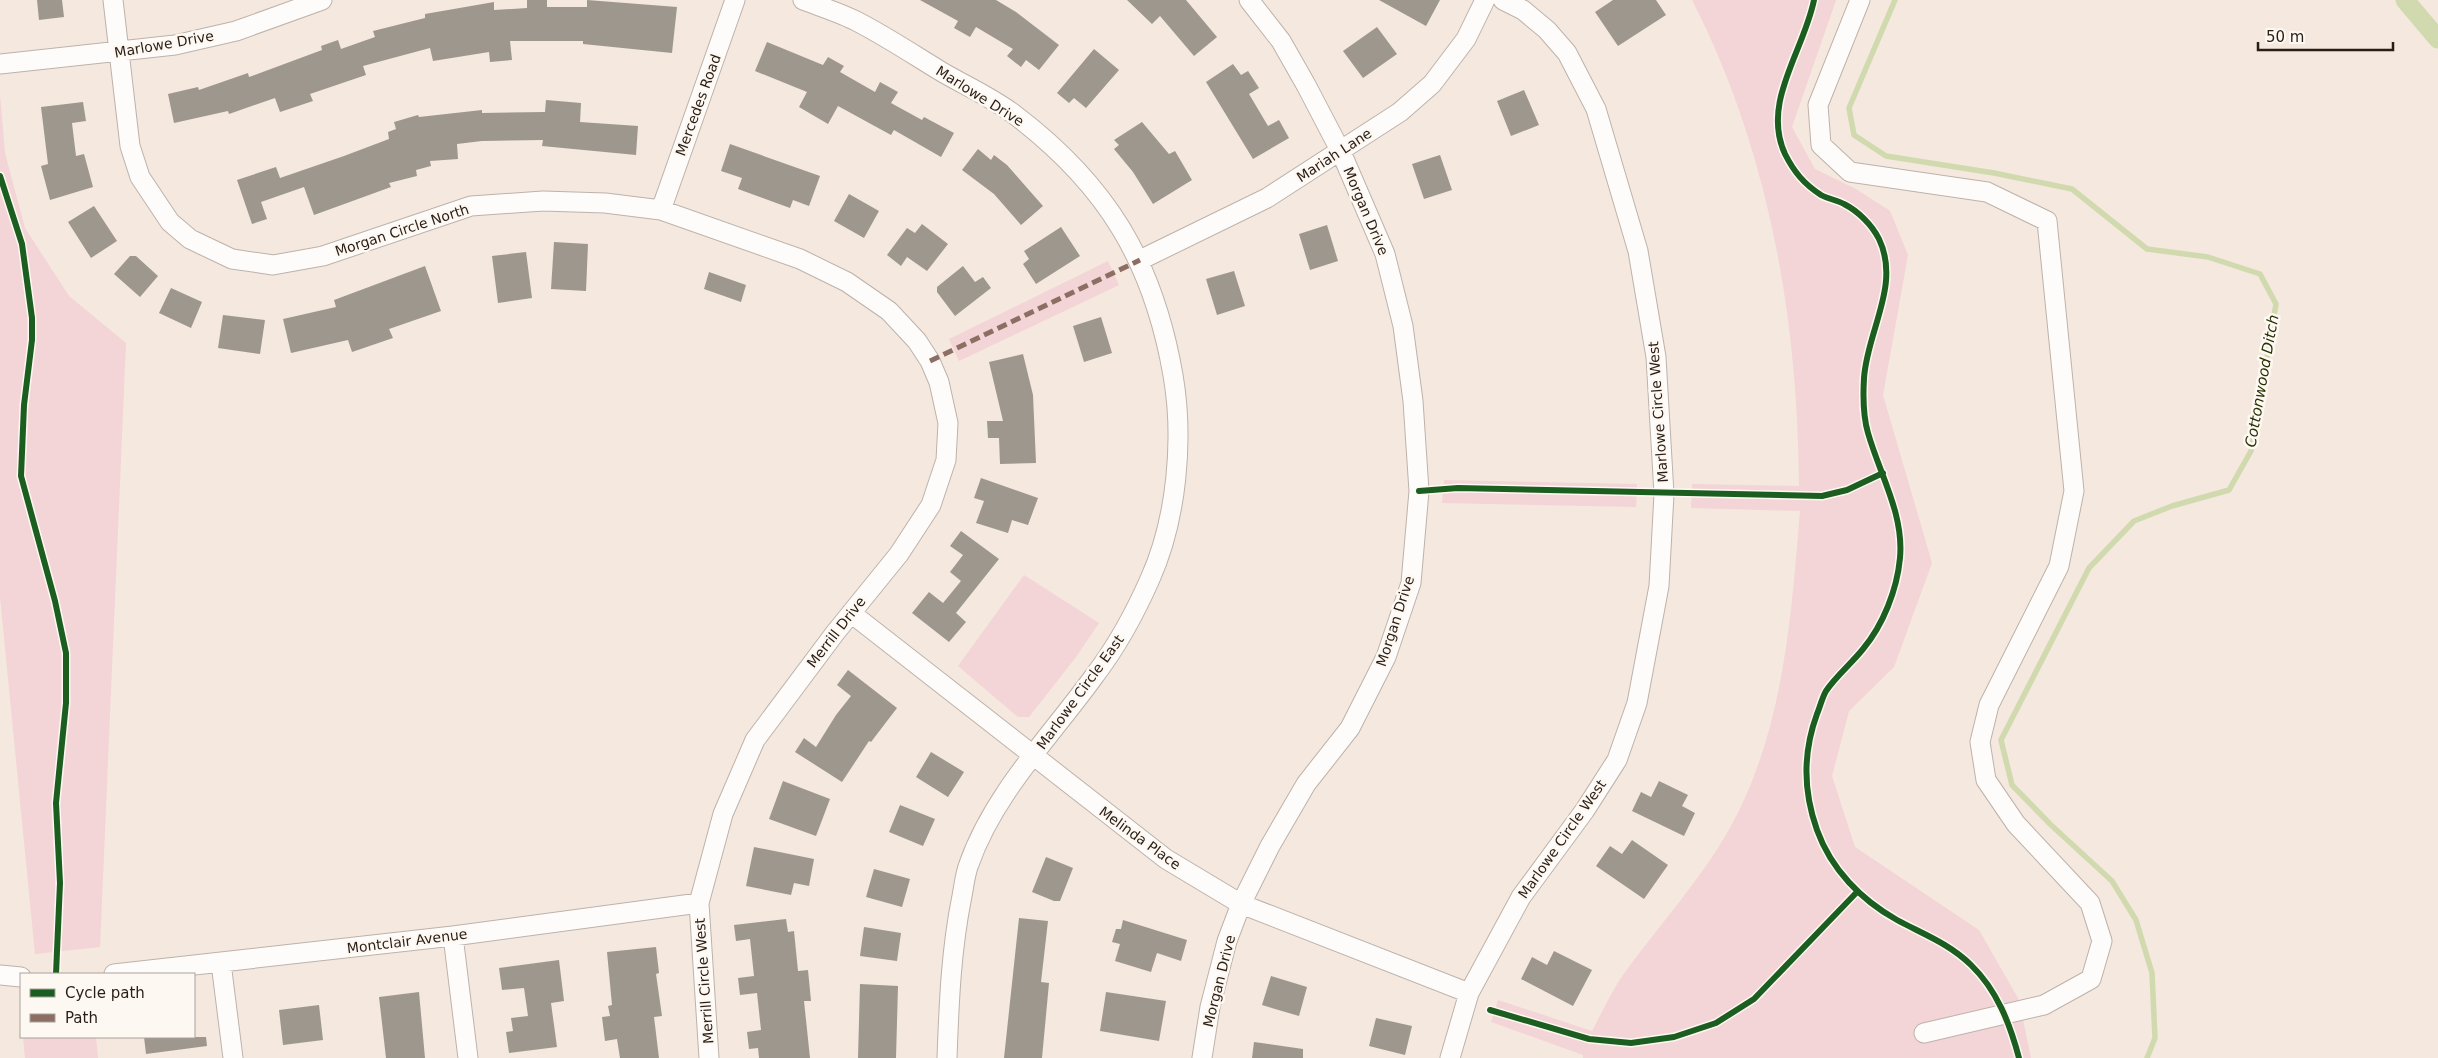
<svg xmlns="http://www.w3.org/2000/svg" width="2438" height="1058" viewBox="0 0 2438 1058" font-family="'DejaVu Sans',sans-serif">
  <style>
    .green { fill: #f3d4d7 }
    .lines { fill: none; stroke-linecap: round; stroke-linejoin: round }
    .stream { stroke: #d0daae; stroke-width: 5.5 }
    .canal { stroke: #d0daae; stroke-width: 19 }
    .building { fill: #9e978d }
    .minor-casing { stroke: #bdb2aa; stroke-width: 21 }
    .minor { stroke: #fefcfa; stroke-width: 19 }
    .quiet { stroke: #8d6e63; stroke-width: 5; stroke-dasharray: 10 5; stroke-linecap: butt }
    .cycleway-casing { stroke: #fef8f3; stroke-width: 9 }
    .cycleway { stroke: #1b5e20; stroke-width: 6 }
    .labels { text-anchor: middle; stroke-width: 5; stroke-linejoin: round; paint-order: stroke }
    .street-label { font-size: 14px; fill: #291e16; stroke: #fef8f3 }
    .water-label { font-size: 15px; font-style: italic; fill: #253003; stroke: #fef8f3 }
  </style>
  <rect width="100%" height="100%" fill="#f5e8de"/>
  <path class="green" d="M 1692,0 L 1836,0 L 1792,127 L 1815,169 L 1856,189 L 1890,211 L 1908,255 L 1883,395 L 1932,563 L 1894,667 L 1849,711 L 1832,776 L 1855,847 L 1979,930 L 2019,1000 L 2031,1058 L 1583,1058 L 1583,1055 L 1491,1022 L 1498,1000 L 1592,1031 C 1602,1013 1611,992 1623,975 C 1664,918 1715,865 1744,800 C 1785,710 1792,608 1800,511 L 1691,508 L 1692,484 L 1799,486 C 1798,319 1769,150 1692,0 Z
    M 0,95 L 5,153 L 25,228 L 69,296 L 126,343 L 100,947 L 35,954 L 0,597 Z
    M 1108,261 L 1119,285 L 959,361 L 949,339 Z
    M 1444,480 L 1637,484 L 1636,507 L 1442,503 Z
    M 1024,575 L 1099,623 L 1076,657 L 1029,717 L 1018,717 L 958,666 Z
    M 23,1037 L 96,1037 L 98,1058 L 25,1058 Z"/>
  <g class="lines">
    <path class="stream" d="M 1895,0 L 1849,108 L 1854,135 L 1886,156 L 1994,173 L 2072,189 L 2147,249 L 2208,257 L 2260,274 L 2276,304 L 2251,451 L 2229,490 L 2172,506 L 2134,521 L 2089,568 L 2001,740 L 2012,785 L 2051,825 L 2112,881 L 2136,920 L 2152,973 L 2155,1038 L 2147,1058"/>
    <path class="canal" d="M 2405,0 L 2438,39"/>
  </g>
  <path class="building" d="M 37,0 L 62,0 L 64,17 L 39,20 Z
    M 527,0 L 547,0 L 547,7 L 587,7 L 587,0 L 677,7 L 672,53 L 583,44 L 583,41 L 510,41 L 512,60 L 490,62 L 489,52 L 433,61 L 430,48 L 363,66 L 366,75 L 310,94 L 313,101 L 280,112 L 275,98 L 229,114 L 228,111 L 174,123 L 168,94 L 198,87 L 199,90 L 248,73 L 249,77 L 322,50 L 321,46 L 338,40 L 341,49 L 375,37 L 373,31 L 425,18 L 425,14 L 494,2 L 494,10 L 527,8 Z
    M 920,0 L 996,0 L 1016,12 L 1059,45 L 1039,70 L 1026,60 L 1021,67 L 1007,56 L 1013,49 L 976,27 L 970,37 L 954,28 L 958,21 Z
    M 1127,0 L 1186,0 L 1217,37 L 1194,56 L 1160,16 L 1152,24 Z
    M 1379,0 L 1440,0 L 1426,26 Z
    M 1613,0 L 1656,0 L 1666,15 L 1618,46 L 1595,12 Z
    M 1377,27 L 1397,54 L 1363,78 L 1343,51 Z
    M 767,42 L 823,65 L 828,57 L 844,66 L 840,72 L 875,92 L 880,82 L 898,92 L 891,103 L 922,120 L 924,117 L 954,133 L 941,157 L 894,130 L 891,135 L 838,106 L 828,124 L 799,107 L 807,92 L 755,71 Z
    M 1094,49 L 1119,70 L 1086,108 L 1074,98 L 1069,103 L 1057,93 Z
    M 1233,64 L 1241,75 L 1248,71 L 1259,88 L 1249,94 L 1268,126 L 1279,120 L 1289,138 L 1253,159 L 1206,82 Z
    M 1524,90 L 1539,125 L 1511,136 L 1497,101 Z
    M 546,100 L 581,103 L 580,122 L 638,126 L 636,155 L 542,146 L 543,140 L 482,141 L 457,144 L 458,159 L 430,161 L 431,166 L 416,170 L 417,176 L 389,183 L 391,187 L 314,215 L 304,187 L 261,202 L 267,219 L 252,224 L 237,180 L 276,167 L 280,178 L 344,156 L 389,139 L 388,132 L 396,129 L 394,122 L 418,115 L 419,117 L 482,110 L 482,113 L 545,112 Z
    M 83,102 L 86,121 L 72,123 L 76,156 L 84,154 L 93,187 L 50,200 L 41,166 L 48,164 L 41,107 Z
    M 1142,122 L 1169,154 L 1175,151 L 1192,180 L 1153,204 L 1133,172 L 1114,149 L 1119,145 L 1114,140 Z
    M 730,144 L 820,176 L 809,206 L 793,200 L 790,208 L 738,189 L 742,178 L 721,171 Z
    M 978,149 L 991,160 L 994,155 L 1007,165 L 1043,206 L 1021,225 L 994,194 L 962,170 Z
    M 1440,155 L 1452,190 L 1424,199 L 1412,164 Z
    M 849,194 L 879,211 L 864,238 L 834,221 Z
    M 94,206 L 117,241 L 91,258 L 68,222 Z
    M 922,224 L 948,244 L 927,271 L 907,257 L 901,266 L 887,255 L 907,228 L 915,233 Z
    M 1327,225 L 1338,261 L 1310,270 L 1299,234 Z
    M 1061,227 L 1080,256 L 1036,284 L 1023,264 L 1029,259 L 1024,251 Z
    M 554,242 L 588,244 L 586,291 L 551,289 Z
    M 526,252 L 532,298 L 498,303 L 492,256 Z
    M 130,256 L 136,256 L 158,276 L 140,297 L 114,274 Z
    M 425,266 L 441,311 L 389,329 L 393,338 L 352,352 L 348,340 L 291,353 L 283,319 L 336,307 L 334,300 Z
    M 963,266 L 975,282 L 983,277 L 991,288 L 955,316 L 937,292 L 937,287 Z
    M 1234,271 L 1245,306 L 1217,315 L 1206,279 Z
    M 709,272 L 746,285 L 741,302 L 704,289 Z
    M 171,288 L 202,302 L 191,328 L 159,313 Z
    M 223,315 L 265,320 L 260,354 L 218,348 Z
    M 1101,317 L 1112,353 L 1084,362 L 1073,326 Z
    M 1023,354 L 1033,395 L 1036,463 L 1000,464 L 999,438 L 988,438 L 987,421 L 1003,421 L 989,362 Z
    M 981,478 L 1038,498 L 1028,525 L 1012,520 L 1008,533 L 976,523 L 984,501 L 974,498 Z
    M 961,531 L 999,559 L 956,613 L 966,622 L 949,642 L 912,613 L 929,592 L 943,603 L 961,581 L 950,572 L 963,555 L 950,546 Z
    M 848,670 L 897,708 L 871,742 L 869,741 L 842,782 L 795,752 L 804,738 L 816,747 L 836,715 L 851,696 L 837,685 Z
    M 931,752 L 964,772 L 948,797 L 916,777 Z
    M 783,781 L 830,799 L 816,836 L 769,819 Z
    M 1659,781 L 1688,795 L 1682,806 L 1695,813 L 1684,836 L 1632,811 L 1641,792 L 1651,797 Z
    M 900,805 L 935,819 L 923,846 L 889,832 Z
    M 1632,840 L 1668,865 L 1644,899 L 1596,866 L 1610,846 L 1622,854 Z
    M 754,847 L 814,859 L 809,886 L 794,883 L 791,895 L 746,886 Z
    M 1046,857 L 1073,868 L 1060,901 L 1054,901 L 1032,892 Z
    M 874,869 L 910,879 L 902,907 L 866,897 Z
    M 1019,918 L 1048,921 L 1041,982 L 1049,983 L 1042,1058 L 1004,1058 Z
    M 786,919 L 788,932 L 794,931 L 798,971 L 808,970 L 811,1001 L 804,1001 L 810,1058 L 759,1058 L 758,1048 L 749,1049 L 747,1032 L 761,1030 L 757,993 L 740,995 L 738,978 L 754,976 L 750,939 L 736,941 L 734,925 Z
    M 1123,920 L 1187,940 L 1181,961 L 1157,953 L 1151,972 L 1115,961 L 1120,944 L 1112,942 L 1116,929 L 1121,929 Z
    M 864,927 L 901,933 L 897,961 L 860,956 Z
    M 656,947 L 659,973 L 656,974 L 662,1016 L 654,1017 L 659,1058 L 620,1058 L 617,1039 L 605,1041 L 602,1017 L 610,1016 L 608,1006 L 612,1005 L 607,952 Z
    M 1554,951 L 1592,970 L 1573,1006 L 1521,979 L 1532,957 L 1547,965 Z
    M 559,960 L 564,1001 L 551,1003 L 557,1047 L 509,1053 L 506,1032 L 513,1031 L 511,1018 L 528,1016 L 524,988 L 502,990 L 499,968 Z
    M 1271,976 L 1307,987 L 1299,1016 L 1262,1005 Z
    M 860,984 L 898,986 L 896,1058 L 858,1058 Z
    M 419,992 L 425,1058 L 386,1058 L 379,997 Z
    M 1106,992 L 1166,1001 L 1159,1041 L 1100,1031 Z
    M 319,1005 L 323,1040 L 283,1045 L 279,1010 Z
    M 1376,1018 L 1412,1026 L 1405,1055 L 1369,1046 Z
    M 144,1037 L 206,1037 L 207,1046 L 146,1054 Z
    M 1254,1042 L 1303,1049 L 1303,1058 L 1252,1058 Z"/>
  <g class="lines">
    <g class="minor-casing">
      <path id="minor" d="M 113,0 L 130,146 L 140,177 L 170,222 L 190,239 L 232,259 L 273,265 L 323,256 L 471,206 L 543,201 L 605,203 L 661,210 L 800,259 L 847,282 L 889,311 L 917,341 L 930,361 L 939,382 L 948,423 L 946,460 L 931,505 L 899,554 L 835,633 L 755,740 L 723,814 L 699,903 L 709,1058
        M 803,0 C 821,7 841,13 858,22 C 887,37 914,55 942,72 C 966,86 993,98 1015,115 C 1107,185 1153,261 1173,375 C 1184,439 1177,519 1150,579 C 1135,613 1117,646 1095,675 C 1051,736 994,793 969,864 C 965,874 964,886 962,896 C 951,950 949,1003 947,1058
        M 1860,0 L 1818,105 L 1821,145 L 1850,172 L 1987,192 L 2047,221 L 2074,491 L 2059,566 L 1989,705 L 1980,742 L 1986,780 L 2016,824 L 2090,903 L 2102,941 L 2091,979 L 2044,1005 L 1924,1033
        M 0,64 L 175,45 L 236,31 L 322,0
        M 661,210 L 735,0
        M 1140,260 L 1267,198 L 1400,112 L 1432,84 L 1466,39 L 1485,0
        M 851,613 L 1166,859 L 1241,904 L 1469,993
        M 453,936 L 468,1058
        M 221,963 L 233,1058
        M 114,974 L 453,936 L 699,903
        M 0,975 L 21,977
        M 1202,1058 L 1210,1007 L 1227,941 L 1241,904 L 1270,846 L 1306,784 L 1350,728 L 1386,657 L 1411,583 L 1419,491 L 1413,401 L 1403,326 L 1385,254 L 1341,152 L 1306,85 L 1281,41 L 1249,0
        M 1450,1058 L 1469,993 L 1521,897 L 1585,810 L 1617,760 L 1637,703 L 1659,586 L 1664,494 L 1656,357 L 1638,251 L 1596,109 L 1567,53 L 1547,30 L 1523,10 L 1503,0"/>
    </g>
    <use href="#minor" class="minor"/>
    <path class="quiet" d="M 930,361 L 1140,260"/>
    <g class="cycleway-casing">
      <path id="cycleway" d="M 1814,0 C 1804,51 1761,102 1785,154 C 1794,172 1804,184 1821,195 C 1828,199 1837,200 1844,204 C 1858,211 1872,225 1879,239 C 1901,285 1867,331 1864,378 C 1863,395 1863,416 1868,433 C 1880,475 1904,514 1900,558 C 1897,590 1883,625 1863,649 C 1851,664 1836,676 1826,691 C 1822,698 1820,707 1817,714 C 1803,752 1803,791 1817,830 C 1831,869 1861,900 1897,920 C 1923,934 1950,944 1971,965 C 1997,990 2010,1024 2019,1058
        M 0,176 L 22,244 L 32,318 L 32,340 L 24,405 L 21,476 L 55,601 L 66,653 L 66,703 L 56,803 L 60,883 L 56,974
        M 1419,491 L 1458,488 L 1822,496 L 1847,490 L 1883,473
        M 1490,1010 L 1589,1039 L 1631,1043 L 1674,1037 L 1716,1023 L 1754,999 L 1857,892"/>
    </g>
    <use href="#cycleway" class="cycleway"/>
  </g>
  <g class="labels">
    <g class="street-label">
      <text transform="translate(164 44) rotate(-10)" y="5">Marlowe Drive</text>
      <text transform="translate(980 96) rotate(32)" y="5">Marlowe Drive</text>
      <text transform="translate(698 105) rotate(-70)" y="5">Mercedes Road</text>
      <text transform="translate(1334 155) rotate(-33)" y="5">Mariah Lane</text>
      <text transform="translate(1366 211) rotate(67)" y="5">Morgan Drive</text>
      <text transform="translate(402 230) rotate(-18)" y="5">Morgan Circle North</text>
      <text transform="translate(1658 412) rotate(-94)" y="5">Marlowe Circle West</text>
      <text transform="translate(1395 621) rotate(-72)" y="5">Morgan Drive</text>
      <text transform="translate(836 632) rotate(-52)" y="5">Merrill Drive</text>
      <text transform="translate(1080 692) rotate(-54)" y="5">Marlowe Circle East</text>
      <text transform="translate(1140 838) rotate(36)" y="5">Melinda Place</text>
      <text transform="translate(1562 839) rotate(-55)" y="5">Marlowe Circle West</text>
      <text transform="translate(407 941) rotate(-7)" y="5">Montclair Avenue</text>
      <text transform="translate(704 981) rotate(-94)" y="5">Merrill Circle West</text>
      <text transform="translate(1219 981) rotate(-76)" y="5">Morgan Drive</text>
    </g>
    <g class="water-label">
      <text transform="translate(2262 381) rotate(-80)" y="5">Cottonwood Ditch</text>
    </g>
  </g>
  <rect x="20" y="973" width="175" height="65" fill="#fef8f3" stroke="#a9a19b"/>
  <rect x="30" y="989" width="25" height="8" fill="#1b5e20" stroke="#a9a19b"/>
  <text x="65" y="998" font-size="15" fill="#291e16">Cycle path</text>
  <rect x="30" y="1014" width="25" height="8" fill="#8d6e63" stroke="#a9a19b"/>
  <text x="65" y="1023" font-size="15" fill="#291e16">Path</text>
  <path d="M2258 42v8h135v-8" fill="none" stroke="#291e16" stroke-width="2.5"/>
  <text x="2266" y="42" font-size="15" fill="#291e16" stroke="#fef8f3" stroke-width="4" paint-order="stroke">50 m</text>
</svg>
